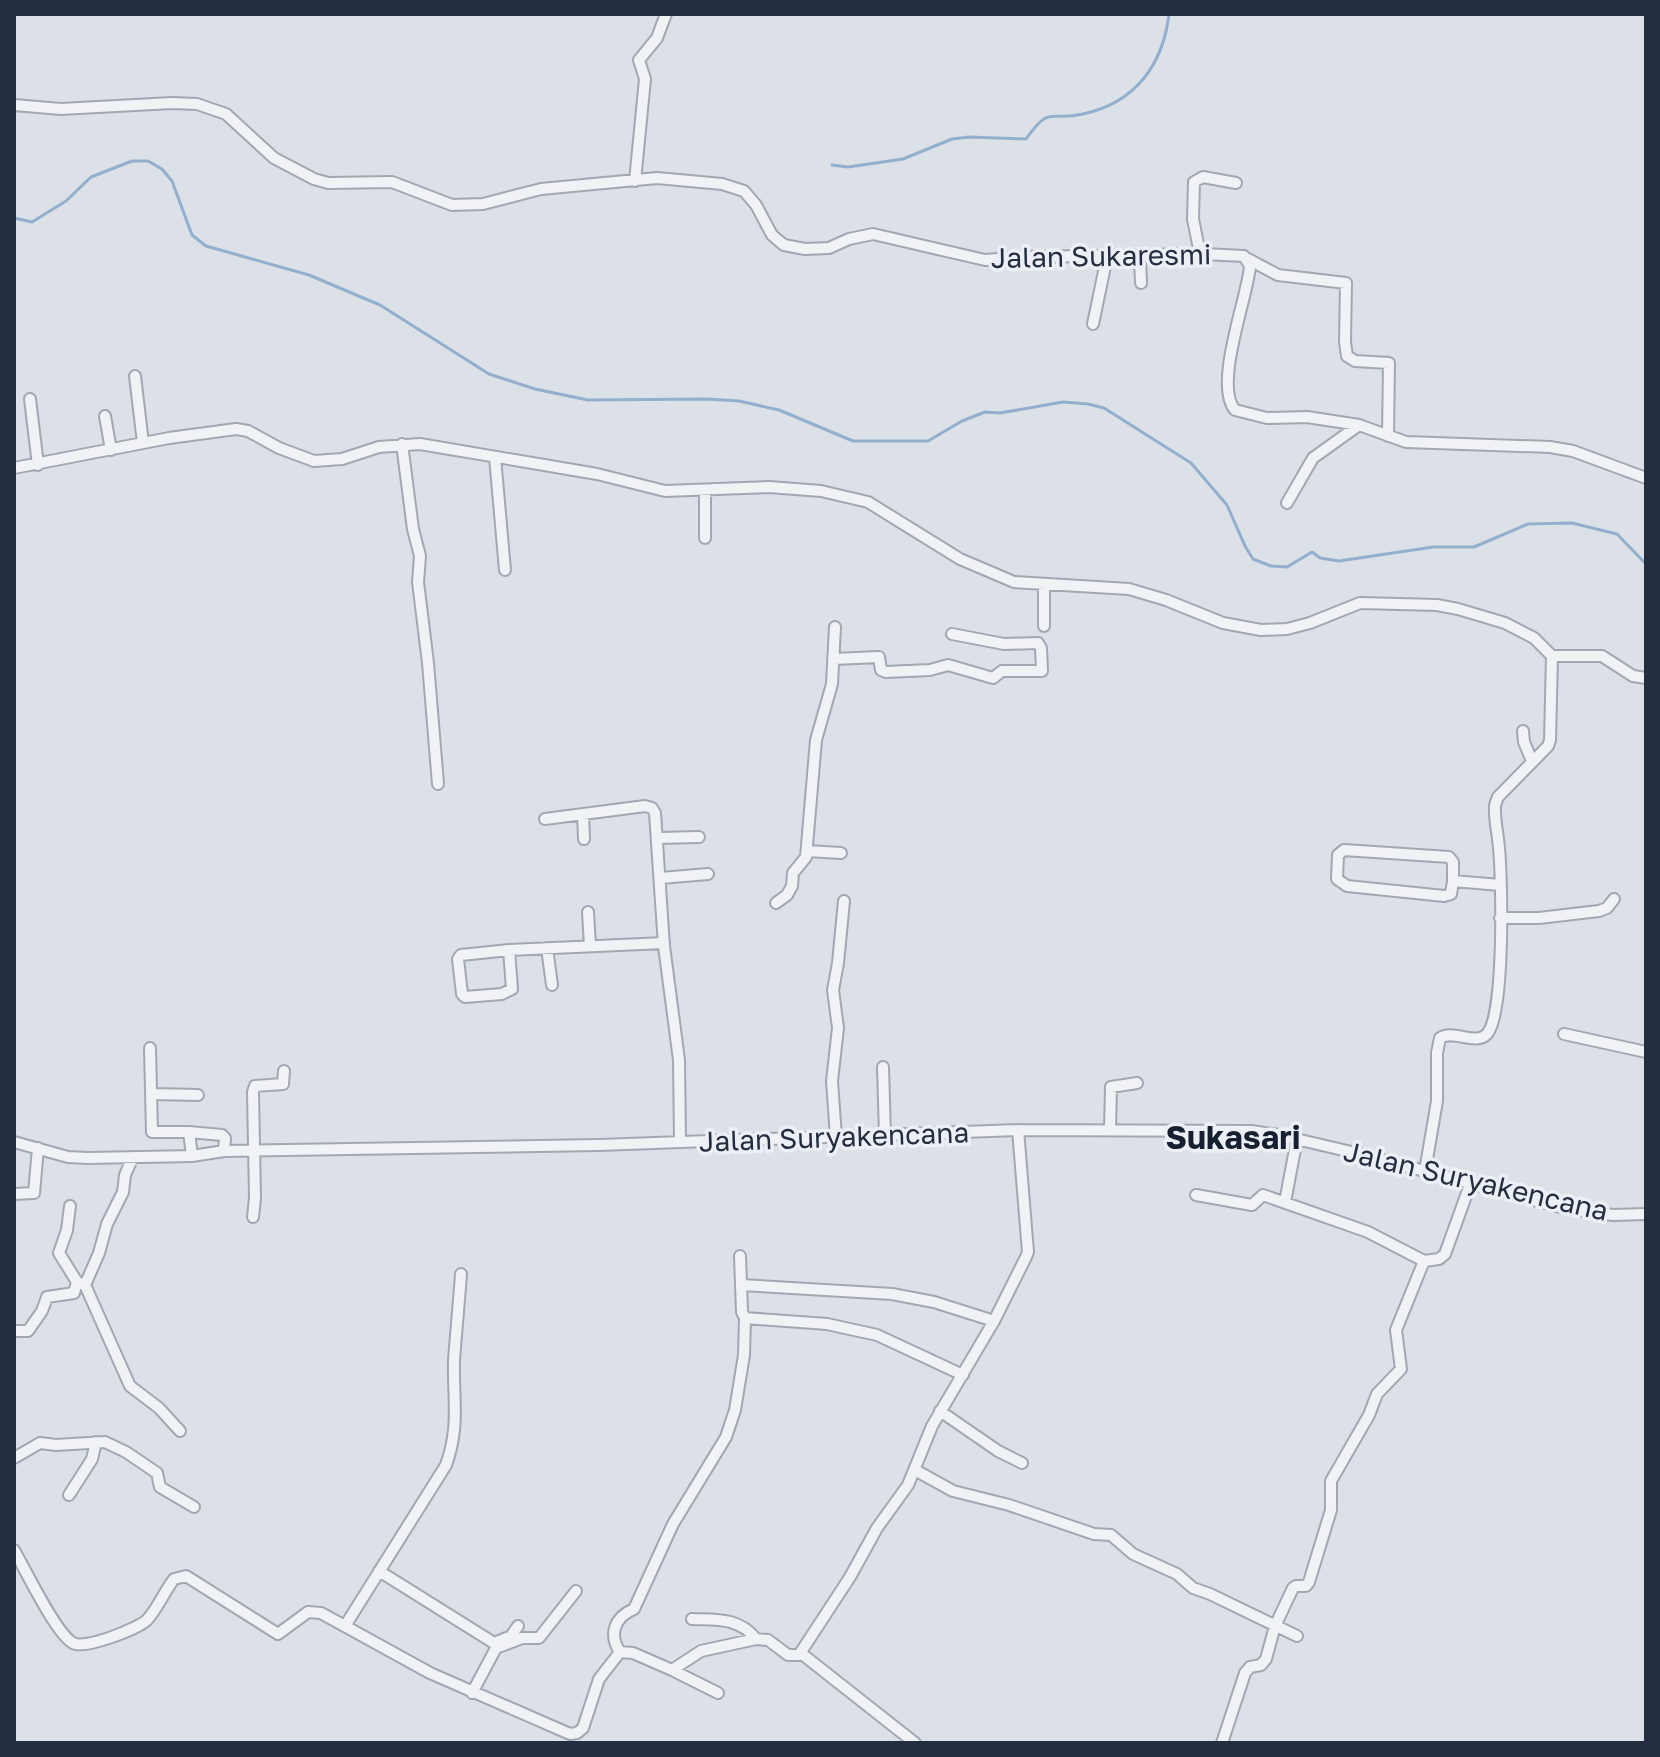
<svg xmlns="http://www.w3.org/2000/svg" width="1660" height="1757" viewBox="0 0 1660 1757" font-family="'Golos Text',sans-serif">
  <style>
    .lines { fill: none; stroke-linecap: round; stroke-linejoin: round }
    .stream { stroke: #93afcd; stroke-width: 3 }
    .minor-casing { stroke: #a1a8b2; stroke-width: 14 }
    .minor { stroke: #f0f2f6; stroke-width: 10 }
    .labels { text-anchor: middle; stroke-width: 7; stroke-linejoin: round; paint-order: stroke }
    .street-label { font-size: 28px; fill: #242e40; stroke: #ecf0f6 }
    .quarter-label { font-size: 32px; font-weight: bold; fill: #172031; stroke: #ecf0f6 }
  </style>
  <rect width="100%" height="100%" fill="#dce1e8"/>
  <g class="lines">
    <path class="stream" d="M 832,165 L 848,167 L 903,159 L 952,139 L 969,137 L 1026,139 C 1051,104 1049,122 1083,114 C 1135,103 1163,65 1169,14
      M 14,218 L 32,222 L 66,201 L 91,177 L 132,161 L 148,161 L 162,169 L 172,181 L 192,235 L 206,246 L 309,275 L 380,305 L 489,374 L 535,389 L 588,400 L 707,399 L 739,401 L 779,410 L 853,441 L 928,441 L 962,421 L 985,412 L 1000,413 L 1063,402 L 1088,404 L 1104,408 L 1191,463 L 1227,505 L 1245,546 L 1253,559 L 1271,566 L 1287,567 L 1312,552 L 1320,558 L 1339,561 L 1433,547 L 1474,547 L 1528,524 L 1572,523 L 1617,534 L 1646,564"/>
    <g class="minor-casing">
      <path id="minor" d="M 14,105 L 61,109 L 172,103 L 197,104 L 226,114 L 274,158 L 314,179 L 328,183 L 392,182 L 452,205 L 483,204 L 541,189 L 657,178 L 722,184 L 744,191 L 756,205 L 772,235 L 779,241 L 784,245 L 805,249 L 829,248 L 849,239 L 873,234 L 985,260 L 1026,257 L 1204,254 L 1244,256 L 1250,266 C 1248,296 1213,385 1235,410 L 1267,418 L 1307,417 L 1359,425 L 1406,442 L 1550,447 L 1573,451 L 1646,478
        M 635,181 L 645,79 L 639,60 L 657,38 L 666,14
        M 1200,254 L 1193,219 L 1194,182 L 1203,177 L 1236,183
        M 1140,257 L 1141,283
        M 1248,259 L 1278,275 L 1346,283 L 1345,342 L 1347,356 L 1355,361 L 1389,363 L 1388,436
        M 1093,324 L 1107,257
        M 135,376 L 143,443
        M 30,399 L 38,465
        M 105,416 L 111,450
        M 402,444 L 413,529 L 420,556 L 418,582 L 428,663 L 438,784
        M 495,457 L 505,570
        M 14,468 L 169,438 L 236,429 L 248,431 L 279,448 L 314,461 L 342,459 L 379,447 L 420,444 L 597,474 L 665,491 L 769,487 L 821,491 L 868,502 L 960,559 L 1014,582 L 1129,589 L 1166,600 L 1223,623 L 1261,630 L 1287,629 L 1310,623 L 1360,603 L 1437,605 L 1458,609 L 1505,623 L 1534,638 L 1552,656 L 1550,740 L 1548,746 L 1498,797 L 1495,805 C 1494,819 1498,834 1499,848 C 1502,879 1505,1014 1487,1034 C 1476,1046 1453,1029 1440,1038 L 1437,1053 L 1437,1101 L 1425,1171
        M 705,490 L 705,538
        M 1287,503 L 1313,458 L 1359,425
        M 1044,585 L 1044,626
        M 1552,656 L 1602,656 L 1633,676 L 1646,678
        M 833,659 L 879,657 L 881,670 L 886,672 L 930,670 L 948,665 L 993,678 L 1002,671 L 1042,671 L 1041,648 L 1038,643 L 1004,644 L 952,634
        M 1523,731 L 1524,742 L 1532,761
        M 583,814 L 584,839
        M 545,819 L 645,806 L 652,808 L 655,813 L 664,946 L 679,1060 L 680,1142
        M 659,838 L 699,837
        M 807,851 L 841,853
        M 661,878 L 708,874
        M 1453,881 L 1453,862 L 1449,857 L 1344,850 L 1338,855 L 1337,879 L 1347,886 L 1444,896 L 1451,894 L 1453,881 L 1500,885
        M 776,903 L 787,895 L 792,886 L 793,873 L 806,857 L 816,740 L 832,684 L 835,627
        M 588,912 L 590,946
        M 1500,918 L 1539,918 L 1599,911 L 1607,908 L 1614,899
        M 547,948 L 552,985
        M 509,950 L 512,989 L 502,994 L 465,997 L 462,994 L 458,959 L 461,955 L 509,950 L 664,943
        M 1564,1034 L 1646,1052
        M 150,1048 L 152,1132 L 189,1132 L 192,1156
        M 883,1067 L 885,1136
        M 152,1094 L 198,1095
        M 1110,1130 L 1111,1087 L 1137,1083
        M 189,1132 L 222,1135 L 225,1138 L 224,1151
        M 836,1137 L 832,1081 L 838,1028 L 833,990 L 838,963 L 844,901
        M 14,1142 L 68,1157 L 88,1158 L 192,1156 L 224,1151 L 599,1145 L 1018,1130 L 1251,1131 L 1279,1135 L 1360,1154 L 1564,1208 L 1613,1215 L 1646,1214
        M 133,1157 L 125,1175 L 123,1192 L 107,1224 L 99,1253 L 85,1285 L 130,1386 L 159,1408 L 180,1431
        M 14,1194 L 34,1193 L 38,1148
        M 1196,1195 L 1252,1205 L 1263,1195 L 1368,1232 L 1424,1261
        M 1285,1202 L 1297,1139
        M 70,1206 L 67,1230 L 59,1253 L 77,1282
        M 253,1217 L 255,1198 L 253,1092 L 255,1086 L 283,1084 L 284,1071
        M 740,1256 L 742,1312 L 745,1318 L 827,1324 L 877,1335 L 963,1375
        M 742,1285 L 892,1294 L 934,1302 L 994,1321
        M 14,1331 L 28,1331 L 42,1311 L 47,1297 L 74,1293 L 77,1282 L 85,1285
        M 940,1411 L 998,1451 L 1022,1463
        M 14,1458 L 40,1443 L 56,1445 L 105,1442 L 126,1452 L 157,1473 L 160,1487 L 194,1507
        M 915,1470 L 953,1491 L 1009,1505 L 1094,1534 L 1111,1535 L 1133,1554 L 1177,1574 L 1193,1588 L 1210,1594 L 1297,1636
        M 69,1495 L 92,1459 L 96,1442
        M 14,1550 C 25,1569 56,1634 73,1643 C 84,1650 137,1629 147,1620 C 158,1608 164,1592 174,1579 L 186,1576 L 278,1634 L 308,1612 L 321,1613 L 430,1673 L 570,1734 L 577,1733 L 583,1728 L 599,1679 L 620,1652 L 633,1653 L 672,1670 L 701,1651 L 756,1639 L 768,1640 L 788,1655 L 799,1655 L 850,1577 L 877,1528 L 908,1485 L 932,1426 L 994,1321 L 1026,1257 L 1028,1252 L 1018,1130
        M 379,1571 L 494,1643 L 511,1636 L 518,1626
        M 692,1619 C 716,1620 739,1617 756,1639
        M 345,1626 L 446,1465 C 460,1426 453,1400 454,1361 C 456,1332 459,1303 461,1274
        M 620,1652 C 608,1634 615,1617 634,1609 L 673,1524 L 726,1437 L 735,1410 L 744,1355 L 745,1318
        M 802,1654 L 915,1743
        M 672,1670 L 718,1693
        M 472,1693 L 496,1648 L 522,1638 L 539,1638 L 576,1591
        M 1222,1743 L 1245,1673 L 1250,1667 L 1261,1665 L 1266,1659 L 1275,1626 L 1293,1588 L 1296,1586 L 1306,1586 L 1309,1582 L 1331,1510 L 1331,1481 L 1369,1415 L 1377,1394 L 1401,1369 L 1396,1330 L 1424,1261 L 1439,1259 L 1445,1254 L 1471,1182"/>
    </g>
    <use href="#minor" class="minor"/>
  </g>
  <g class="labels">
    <g class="street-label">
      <text transform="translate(1101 256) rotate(-1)" y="10">Jalan Sukaresmi</text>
      <text transform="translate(834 1137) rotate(-2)" y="10">Jalan Suryakencana</text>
      <text transform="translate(1476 1181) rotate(13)" y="10">Jalan Suryakencana</text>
    </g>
    <g class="quarter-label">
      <text x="1233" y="1149">Sukasari</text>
    </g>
  </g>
  <rect width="1660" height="1757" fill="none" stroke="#242e40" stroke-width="32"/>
</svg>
